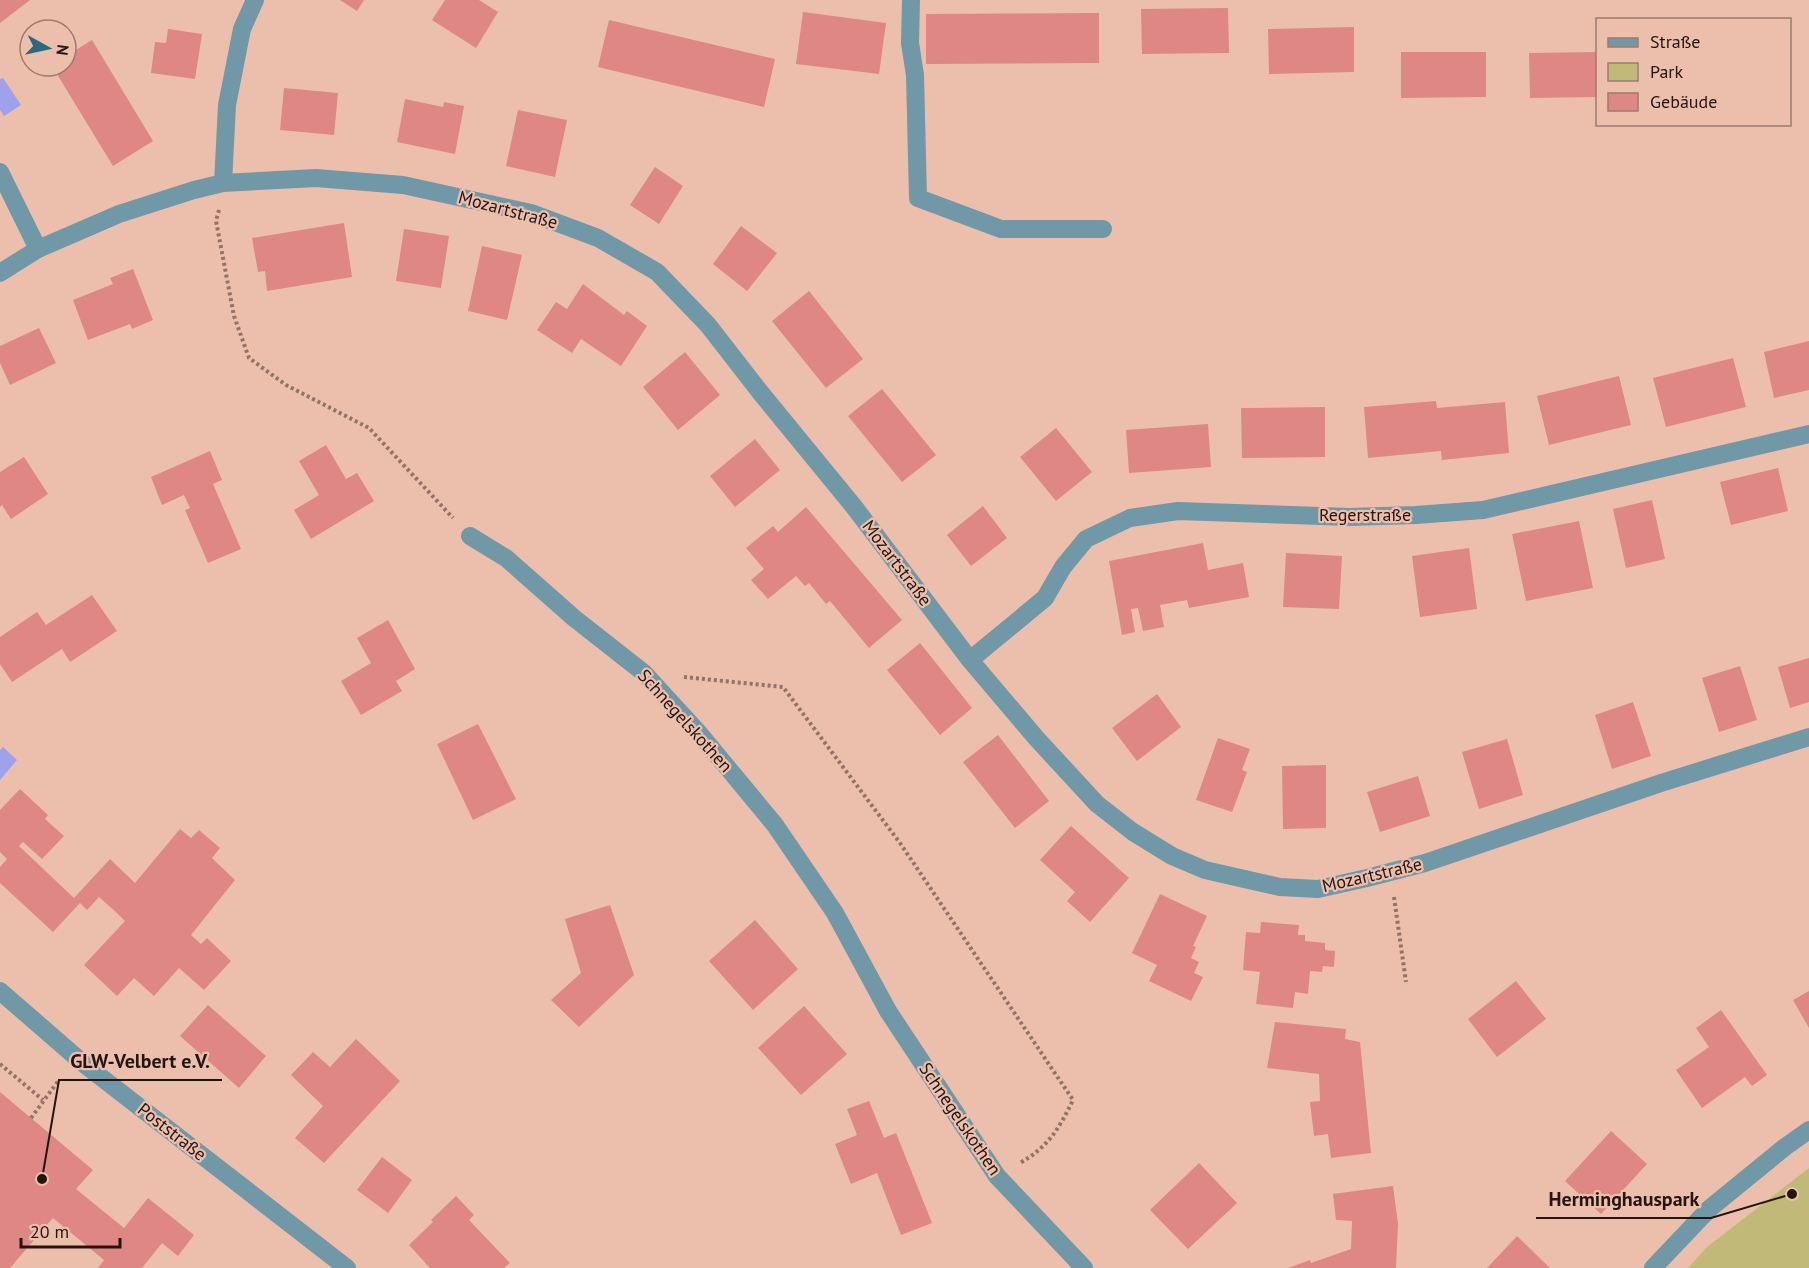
<svg xmlns="http://www.w3.org/2000/svg" width="1809" height="1268" viewBox="0 0 1809 1268" font-family="'PT Sans',sans-serif">
  <style>
    .green { fill: #c1b978 }
    .water { fill: #9fa1ec }
    .building { fill: #df8784 }
    .lines { fill: none; stroke-linecap: round; stroke-linejoin: round }
    .path { stroke: #937366; stroke-width: 4; stroke-dasharray: 3 3; stroke-linecap: butt }
    .service { stroke: #7098a7; stroke-width: 18 }
    .minor { stroke: #7098a7; stroke-width: 18 }
    .tertiary { stroke: #7098a7; stroke-width: 18 }
    .labels { text-anchor: middle; stroke-width: 4.5; stroke-linejoin: round; paint-order: stroke }
    .street-label { font-size: 18px; fill: #25150f; stroke: #ecbfad }
    .leader { fill: none; stroke: #25150f; stroke-width: 2 }
    .callout-dot { fill: #25150f; stroke: #ecbfad; stroke-width: 2 }
    .callout-label { font-size: 20px; text-anchor: middle; font-weight: bold; fill: #25150f; stroke: #ecbfad; stroke-width: 4.5; stroke-linejoin: round; paint-order: stroke }
  </style>
  <rect width="100%" height="100%" fill="#ecbfad"/>
  <path class="green" d="M 1809,1168 L 1809,1268 L 1688,1268 L 1707,1247 Z"/>
  <path class="water" d="M 3,78 L 21,105 L 4,116 L 0,110 L 0,79 Z
    M 3,747 L 17,760 L 0,780 L 0,750 Z"/>
  <path class="building" d="M 0,0 L 30,0 L 0,23 Z
    M 340,0 L 364,0 L 357,11 Z
    M 445,0 L 479,0 L 498,12 L 476,48 L 432,20 Z
    M 1228,8 L 1229,53 L 1142,54 L 1141,9 Z
    M 803,12 L 886,23 L 879,74 L 796,64 Z
    M 1099,13 L 1099,63 L 926,64 L 926,14 Z
    M 609,20 L 775,59 L 764,107 L 598,67 Z
    M 1354,27 L 1354,72 L 1269,74 L 1268,29 Z
    M 168,29 L 202,34 L 195,79 L 151,73 L 155,42 L 166,43 Z
    M 92,40 L 153,141 L 113,166 L 52,66 L 66,66 L 66,56 Z
    M 1401,52 L 1486,52 L 1486,97 L 1401,98 Z
    M 1598,52 L 1598,97 L 1530,98 L 1529,53 Z
    M 284,88 L 338,93 L 334,135 L 280,130 Z
    M 405,99 L 443,107 L 444,102 L 464,106 L 455,154 L 397,142 Z
    M 518,110 L 567,120 L 555,177 L 506,166 Z
    M 655,167 L 683,186 L 659,224 L 630,205 Z
    M 344,223 L 352,277 L 267,291 L 265,271 L 258,272 L 252,238 Z
    M 741,226 L 777,253 L 747,291 L 713,264 Z
    M 404,229 L 449,236 L 441,288 L 396,281 Z
    M 482,246 L 522,255 L 507,320 L 468,311 Z
    M 133,269 L 153,320 L 132,329 L 130,324 L 88,340 L 73,300 L 113,284 L 110,278 Z
    M 583,284 L 624,315 L 627,311 L 647,326 L 621,366 L 581,339 L 572,353 L 537,330 L 556,302 L 567,309 Z
    M 809,291 L 863,359 L 826,388 L 772,321 Z
    M 39,328 L 56,363 L 10,385 L 0,363 L 0,346 Z
    M 1809,341 L 1809,390 L 1774,398 L 1764,352 Z
    M 685,352 L 720,395 L 678,430 L 643,387 Z
    M 1733,358 L 1746,407 L 1666,427 L 1653,378 Z
    M 1619,376 L 1631,425 L 1549,445 L 1537,396 Z
    M 882,389 L 936,455 L 902,482 L 848,416 Z
    M 1436,401 L 1437,408 L 1505,402 L 1509,453 L 1442,460 L 1441,451 L 1368,458 L 1364,407 Z
    M 1325,407 L 1325,457 L 1242,458 L 1241,408 Z
    M 1208,424 L 1211,467 L 1129,473 L 1126,430 Z
    M 1056,428 L 1092,472 L 1056,501 L 1020,457 Z
    M 755,439 L 780,470 L 735,507 L 710,476 Z
    M 326,445 L 346,479 L 357,473 L 374,501 L 311,539 L 294,510 L 319,495 L 299,461 Z
    M 210,451 L 222,480 L 213,484 L 241,549 L 208,563 L 185,510 L 190,508 L 184,495 L 162,505 L 151,477 Z
    M 24,457 L 48,494 L 11,519 L 2,505 L 0,507 L 0,472 Z
    M 1778,468 L 1788,511 L 1731,525 L 1720,482 Z
    M 1652,500 L 1665,559 L 1626,568 L 1613,509 Z
    M 983,506 L 1007,538 L 971,566 L 947,535 Z
    M 806,507 L 902,620 L 869,648 L 830,601 L 826,604 L 809,583 L 805,586 L 796,576 L 768,599 L 751,580 L 764,569 L 746,548 L 773,526 L 778,532 Z
    M 1579,521 L 1593,588 L 1526,601 L 1512,534 Z
    M 1203,543 L 1208,570 L 1243,563 L 1249,597 L 1189,608 L 1187,600 L 1160,605 L 1164,627 L 1143,631 L 1138,608 L 1131,609 L 1135,632 L 1122,635 L 1109,561 Z
    M 1469,548 L 1477,609 L 1420,617 L 1412,556 Z
    M 1286,553 L 1342,556 L 1339,609 L 1283,607 Z
    M 92,595 L 117,631 L 70,662 L 62,649 L 12,682 L 0,664 L 0,637 L 37,612 L 46,625 Z
    M 388,620 L 415,669 L 396,681 L 402,691 L 361,715 L 341,681 L 371,663 L 357,638 Z
    M 920,643 L 972,708 L 940,735 L 887,670 Z
    M 1809,658 L 1809,702 L 1790,708 L 1778,667 Z
    M 1740,666 L 1757,720 L 1719,732 L 1702,678 Z
    M 1157,694 L 1181,727 L 1137,761 L 1112,728 Z
    M 1633,702 L 1651,756 L 1612,769 L 1595,715 Z
    M 478,724 L 516,799 L 473,820 L 437,744 Z
    M 998,735 L 1049,801 L 1015,828 L 963,762 Z
    M 1218,738 L 1250,749 L 1242,770 L 1247,772 L 1232,812 L 1196,800 Z
    M 1507,739 L 1523,795 L 1479,809 L 1462,752 Z
    M 1326,765 L 1326,828 L 1283,829 L 1282,766 Z
    M 1418,776 L 1430,816 L 1380,832 L 1367,792 Z
    M 20,789 L 48,815 L 45,819 L 64,836 L 42,859 L 23,842 L 19,846 L 74,898 L 110,859 L 135,883 L 180,829 L 191,838 L 199,830 L 220,848 L 212,858 L 235,880 L 191,935 L 201,944 L 207,938 L 231,961 L 204,990 L 179,968 L 154,996 L 134,978 L 117,996 L 84,965 L 125,921 L 118,914 L 99,897 L 87,910 L 80,903 L 53,932 L 0,883 L 0,867 L 7,859 L 0,852 L 0,810 Z
    M 1071,826 L 1129,878 L 1090,922 L 1067,901 L 1075,892 L 1040,860 Z
    M 1160,894 L 1207,916 L 1193,946 L 1196,947 L 1191,958 L 1199,962 L 1194,973 L 1203,977 L 1191,1001 L 1149,981 L 1157,965 L 1132,953 Z
    M 610,905 L 634,975 L 579,1027 L 551,1000 L 581,973 L 565,919 Z
    M 755,920 L 798,969 L 753,1010 L 709,961 Z
    M 1261,922 L 1299,925 L 1298,935 L 1305,935 L 1305,941 L 1325,943 L 1325,950 L 1335,951 L 1334,967 L 1323,966 L 1322,972 L 1310,971 L 1308,994 L 1295,992 L 1293,1008 L 1256,1004 L 1260,972 L 1243,970 L 1246,932 L 1260,933 Z
    M 1516,981 L 1546,1019 L 1497,1057 L 1468,1019 Z
    M 1809,991 L 1809,1028 L 1793,1000 Z
    M 208,1005 L 266,1056 L 239,1088 L 180,1036 Z
    M 804,1006 L 847,1054 L 801,1095 L 758,1048 Z
    M 1721,1010 L 1767,1075 L 1752,1086 L 1745,1077 L 1702,1108 L 1676,1070 L 1709,1047 L 1696,1028 Z
    M 1275,1022 L 1346,1029 L 1345,1039 L 1360,1042 L 1371,1153 L 1331,1158 L 1328,1134 L 1314,1136 L 1310,1102 L 1320,1101 L 1319,1074 L 1267,1068 Z
    M 356,1039 L 400,1081 L 324,1163 L 295,1138 L 323,1106 L 291,1075 L 313,1052 L 330,1067 Z
    M 0,1092 L 93,1170 L 76,1189 L 124,1228 L 148,1198 L 194,1235 L 178,1256 L 162,1243 L 142,1268 L 98,1268 L 104,1260 L 53,1218 L 10,1268 L 0,1268 Z
    M 869,1101 L 884,1138 L 896,1133 L 932,1223 L 901,1235 L 877,1173 L 851,1184 L 835,1144 L 857,1135 L 847,1109 Z
    M 1611,1131 L 1647,1164 L 1601,1214 L 1565,1181 Z
    M 382,1157 L 412,1180 L 388,1213 L 357,1190 Z
    M 1199,1163 L 1237,1203 L 1188,1249 L 1150,1210 Z
    M 1393,1186 L 1398,1224 L 1396,1268 L 1288,1268 L 1310,1260 L 1311,1263 L 1351,1249 L 1352,1221 L 1336,1220 L 1333,1194 Z
    M 456,1196 L 474,1215 L 469,1220 L 510,1263 L 504,1268 L 430,1268 L 409,1245 L 433,1222 L 431,1220 Z
    M 1517,1236 L 1550,1268 L 1487,1268 Z"/>
  <g class="lines">
    <path class="path" d="M 219,210 L 216,221 L 234,316 L 249,358 L 286,385 L 369,428 L 453,518
      M 684,677 L 783,687 L 900,843 L 1073,1100 C 1059,1129 1048,1147 1020,1163
      M 1394,897 L 1406,982
      M 0,1064 L 43,1100
      M 31,1118 L 59,1080"/>
    <path class="service" d="M 911,0 L 910,43 L 915,75 L 918,198 L 1001,229 L 1103,229
      M 0,172 L 38,249"/>
    <path class="minor" d="M 223,183 L 227,105 L 242,29 L 255,0
      M 0,273 L 38,249 L 119,214 L 194,190 L 223,183 L 316,178 L 403,185 L 531,213 L 598,238 L 657,272 L 708,325 L 760,392 L 855,508 L 970,660 L 1037,739 L 1097,804 L 1133,832 L 1172,856 L 1205,870 L 1280,887 L 1318,889 L 1367,878 L 1425,863 L 1661,783 L 1809,737
      M 470,536 L 506,558 L 574,618 L 644,673 L 698,732 L 775,825 L 835,913 L 888,1011 L 997,1176 L 1084,1268
      M 970,660 L 1045,598 L 1063,567 L 1086,539 L 1130,518 L 1178,511 L 1349,517 L 1416,515 L 1483,510 L 1809,434
      M 1653,1268 L 1709,1209 L 1785,1147 L 1809,1130"/>
    <path class="tertiary" d="M 0,991 L 84,1064 L 347,1268"/>
  </g>
  <g class="labels">
    <g class="street-label">
      <text transform="translate(508 210) rotate(15)" y="6">Mozartstraße</text>
      <text x="1365" y="521">Regerstraße</text>
      <text transform="translate(897 563) rotate(53)" y="6">Mozartstraße</text>
      <text transform="translate(685 721) rotate(48)" y="6">Schnegelskothen</text>
      <text transform="translate(1372 875) rotate(-13)" y="6">Mozartstraße</text>
      <text transform="translate(960 1119) rotate(56)" y="6">Schnegelskothen</text>
      <text transform="translate(172 1132) rotate(38)" y="6">Poststraße</text>
    </g>
  </g>
  <path class="leader" d="M42 1179L59 1080H222M1792 1194L1711 1218H1536"/>
  <g class="callout-dot">
    <circle cx="42" cy="1179" r="6"/>
    <circle cx="1792" cy="1194" r="6"/>
  </g>
  <g class="callout-label">
    <text x="140" y="1068">GLW-Velbert e.V.</text>
    <text x="1624" y="1206">Herminghauspark</text>
  </g>
  <rect x="1596" y="18" width="195" height="108" fill="#ecbfad" stroke="#9c7b6e" stroke-width="1.5"/>
  <rect x="1608" y="38" width="30" height="9" fill="#7098a7" stroke="#9c7b6e" stroke-width="1.5"/>
  <text x="1650" y="48" font-size="18" fill="#25150f">Straße</text>
  <rect x="1608" y="63" width="30" height="18" fill="#c1b978" stroke="#9c7b6e" stroke-width="1.5"/>
  <text x="1650" y="78" font-size="18" fill="#25150f">Park</text>
  <rect x="1608" y="93" width="30" height="18" fill="#df8784" stroke="#9c7b6e" stroke-width="1.5"/>
  <text x="1650" y="108" font-size="18" fill="#25150f">Gebäude</text>
  <g transform="translate(48 48) rotate(98)"><circle r="28" fill="#ecbfad" stroke="#9c7b6e" stroke-width="1.5"/>
  <path d="M0-4.5L10 22L0 15L-10 22Z" fill="#2a6a7e"/>
  <text y="-9" font-size="16" font-weight="bold" text-anchor="middle" fill="#25150f">N</text>
  </g>
  <path d="M21 1238v9h99v-9" fill="none" stroke="#25150f" stroke-width="3"/>
  <text x="30" y="1238" font-size="18" fill="#25150f" stroke="#ecbfad" stroke-width="4.5" paint-order="stroke">20 m</text>
</svg>
